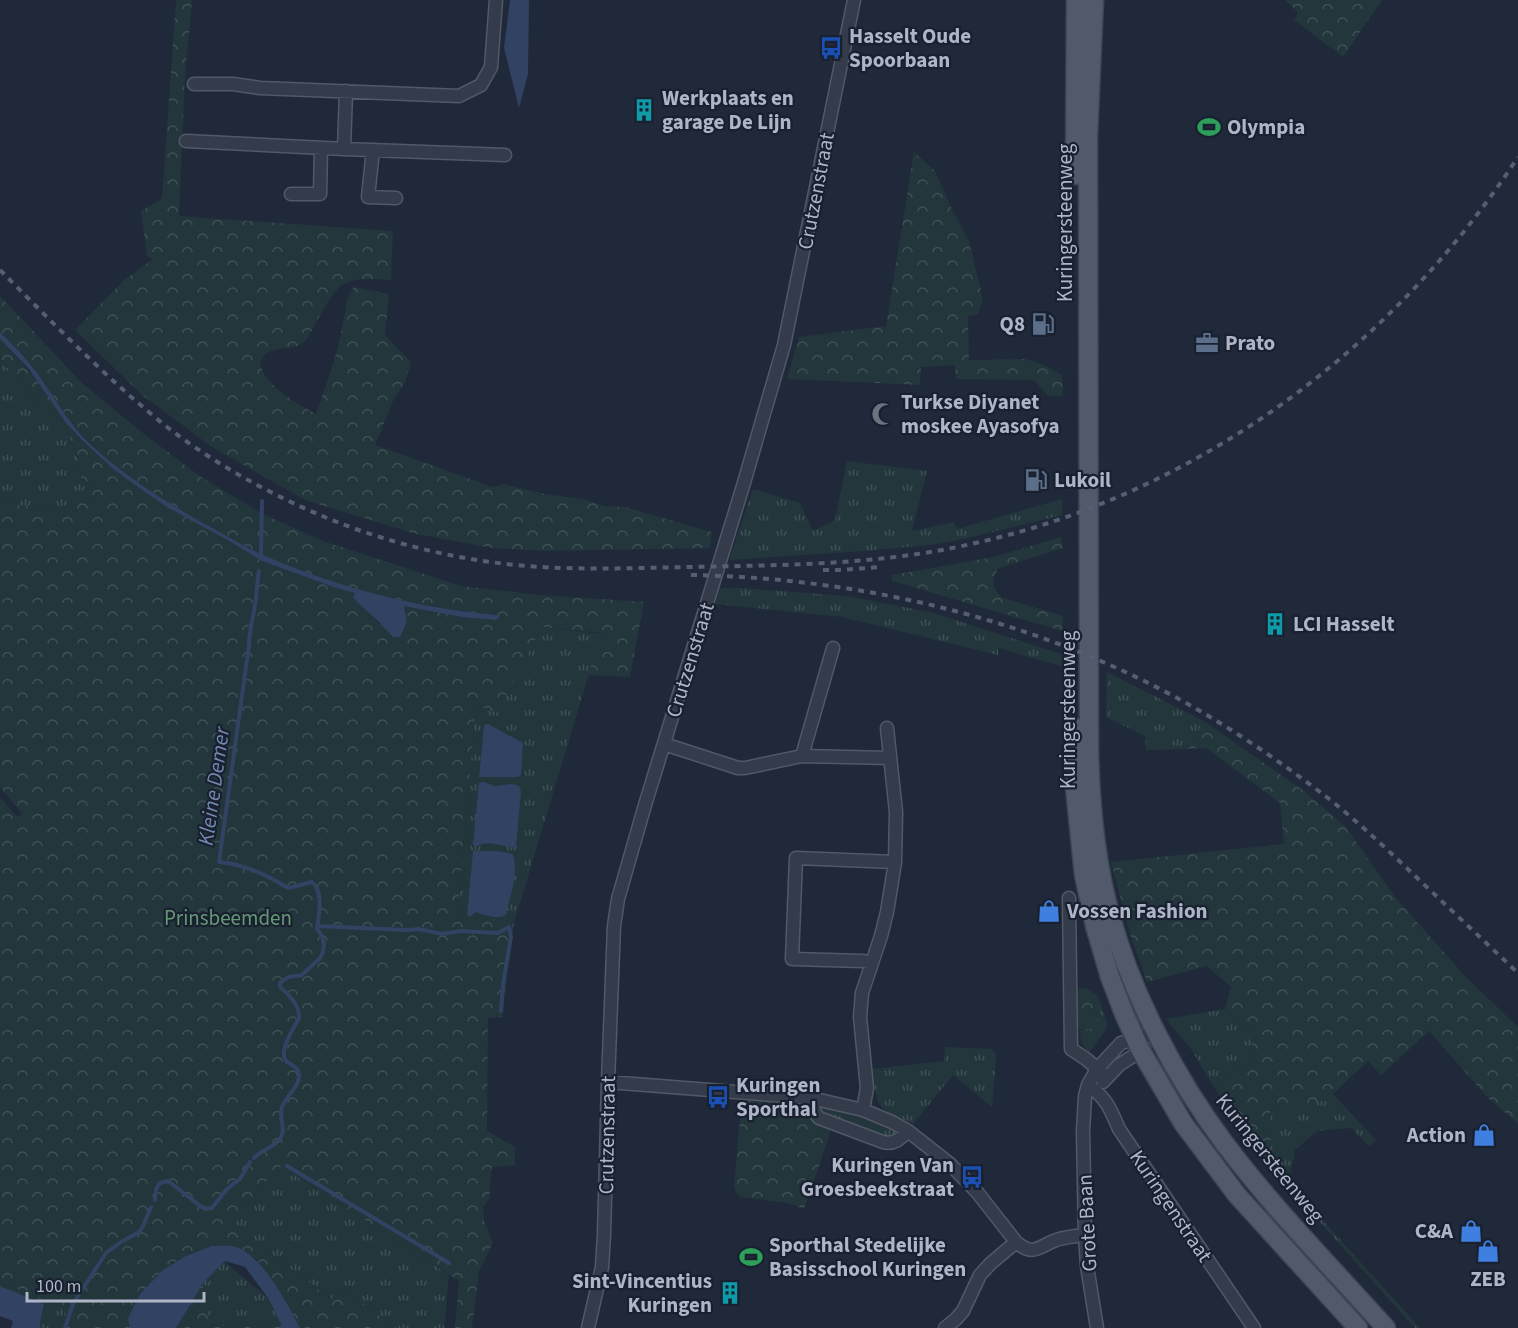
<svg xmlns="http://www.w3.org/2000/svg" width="1518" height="1328" viewBox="0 0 1518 1328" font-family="'Source Sans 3',sans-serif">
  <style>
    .grass { fill: url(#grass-tufts) }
    .forest { fill: url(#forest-crowns) }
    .water { fill: #324263 }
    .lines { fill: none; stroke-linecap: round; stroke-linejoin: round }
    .stream { stroke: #324263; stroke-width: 4 }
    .street-casing { stroke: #515868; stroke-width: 15 }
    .primary-casing { stroke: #3d4454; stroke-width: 21 }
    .street { stroke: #343b4a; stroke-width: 12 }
    .primary { stroke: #515a6b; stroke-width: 18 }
    .rail { stroke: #555e72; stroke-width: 4; stroke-dasharray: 6 6; stroke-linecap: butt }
    .labels { text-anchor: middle; stroke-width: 4.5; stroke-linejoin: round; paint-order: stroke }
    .poi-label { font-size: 21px; font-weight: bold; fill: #aeb5c7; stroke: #19202f; text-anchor: start }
    .street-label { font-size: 21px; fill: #aeb5c7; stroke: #19202f }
    .park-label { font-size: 21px; fill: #649975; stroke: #19202f }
    .water-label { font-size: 22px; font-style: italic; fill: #7489b1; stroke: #19202f }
  </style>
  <defs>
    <pattern id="grass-tufts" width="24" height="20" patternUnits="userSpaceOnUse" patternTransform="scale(1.5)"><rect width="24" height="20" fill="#22363b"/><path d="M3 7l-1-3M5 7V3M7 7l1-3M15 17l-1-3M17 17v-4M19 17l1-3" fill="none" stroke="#405156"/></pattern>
    <pattern id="forest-crowns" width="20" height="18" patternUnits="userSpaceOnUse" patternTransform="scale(1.5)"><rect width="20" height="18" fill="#22363b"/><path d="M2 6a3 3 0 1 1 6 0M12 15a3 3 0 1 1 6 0" fill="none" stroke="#405156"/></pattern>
  </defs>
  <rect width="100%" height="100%" fill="#20293a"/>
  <path class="grass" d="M 0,359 L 28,392 L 64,423 L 77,454 L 82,481 L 95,486 L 90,500 L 57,510 L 7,503 L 0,504 Z
    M 847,461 L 927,471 L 912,531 L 954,522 L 957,529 L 1062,499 L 1062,515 L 959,540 L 929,545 L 864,551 L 729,560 L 753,489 L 800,503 L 813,531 L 835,520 Z
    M 720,588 L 740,588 L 847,596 L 934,613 L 1064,655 L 1064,667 L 998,648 L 998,655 L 842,617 L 715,604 Z
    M 542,627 L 601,634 L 514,923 L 457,917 L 476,705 L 497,712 Z
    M 1107,672 L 1204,721 L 1194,738 L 1185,749 L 1146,750 L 1145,736 L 1106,717 Z
    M 1098,996 L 1107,1022 L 1106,1029 L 1089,1053 C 1082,1046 1080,1040 1080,1030 L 1083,1031 L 1098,1018 L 1095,1010 Z
    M 1225,1009 L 1254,1033 L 1247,1065 L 1213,1086 L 1191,1049 L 1166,1019 Z
    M 945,1047 L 991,1049 L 995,1053 L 996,1060 L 992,1107 L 953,1075 L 913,1124 C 876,1107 877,1110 873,1069 L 944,1061 Z
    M 1333,1094 L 1376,1140 L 1369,1146 L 1351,1128 L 1317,1131 L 1295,1150 L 1289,1183 L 1420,1328 L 1415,1328 L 1273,1170 L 1259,1151 L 1271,1146 L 1270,1111 Z
    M 744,1098 L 803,1102 L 831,1125 L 830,1134 L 813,1126 L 808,1118 L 801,1113 L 741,1108 L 741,1100 Z
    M 817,1106 L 855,1114 L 898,1133 L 891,1140 L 822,1116 Z
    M 281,1166 L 449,1275 L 444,1328 L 397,1328 L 342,1289 L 332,1299 L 225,1220 L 243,1207 Z
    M 224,1261 L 268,1298 L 281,1324 L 209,1326 L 205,1295 L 202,1284 Z
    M 0,1282 L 65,1308 L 67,1328 L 39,1328 L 44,1304 L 0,1286 Z"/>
  <path class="forest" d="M 176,0 L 192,0 L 185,75 L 179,216 L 393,231 L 391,280 C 342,277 341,279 317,321 C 313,327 310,336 305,341 C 294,352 277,345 266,354 C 263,356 262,359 260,361 C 261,384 298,404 316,414 C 327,382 339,351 344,318 C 346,307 346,295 354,287 L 389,294 L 385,335 L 411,362 L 405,382 L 393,401 L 375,445 L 493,487 L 504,484 L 544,494 L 583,499 L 604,506 L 625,507 L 712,532 L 710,548 L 545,551 L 492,548 L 416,534 L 305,500 L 212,447 L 142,395 L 75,330 L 124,280 L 153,259 L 147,256 L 141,211 L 162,199 Z
    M 1285,0 L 1382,0 L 1343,57 L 1294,20 L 1298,12 Z
    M 914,152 L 935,171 L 951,207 L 969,241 L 983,299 L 978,314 L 968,316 L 969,360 L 1026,359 L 1044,365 L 1062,375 L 1063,396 L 1048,396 L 1034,380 L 956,379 L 955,365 L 921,367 L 920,385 L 787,379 L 799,337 L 886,326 Z
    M 0,296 L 82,383 L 144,434 L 201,477 L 263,514 L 323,541 L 461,586 L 541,595 L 644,602 L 630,677 L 588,675 L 601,633 L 542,627 L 497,713 L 476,705 L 457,916 L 514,923 L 502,1017 L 488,1018 L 487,1131 L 515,1147 L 515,1165 L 492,1167 L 489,1199 L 483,1207 L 484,1221 L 493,1243 L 479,1271 L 472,1328 L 455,1328 L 459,1281 L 281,1166 L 243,1207 L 226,1220 L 331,1299 L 342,1289 L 397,1328 L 300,1328 L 284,1298 L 255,1258 L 234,1248 L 137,1328 L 67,1328 L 65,1308 L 0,1282 L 0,797 L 16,816 L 23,815 L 0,787 L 0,504 L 7,503 L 57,510 L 90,500 L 95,486 L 82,481 L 77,454 L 64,423 L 28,392 L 0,359 L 0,339 L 35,377 L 66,423 L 83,441 L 112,468 L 167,507 L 229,541 L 262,561 L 336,588 L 356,593 L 379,624 L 406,612 L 404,606 L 461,617 L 496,620 L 496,615 C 417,608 337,587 263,555 C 243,546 223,533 203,523 C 161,499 119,473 85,438 C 66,419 53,395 37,373 C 26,358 13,345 0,332 Z
    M 1061,537 L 1063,548 L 999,568 C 990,580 992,591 1004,598 L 1063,616 L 1062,631 L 892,581 L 892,575 L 994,557 Z
    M 1204,721 L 1304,791 L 1346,827 L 1395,897 L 1464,975 L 1518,1027 L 1518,1124 L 1487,1097 L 1429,1031 L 1381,1075 L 1368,1061 L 1333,1094 L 1329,1100 L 1295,1105 L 1270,1111 L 1271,1146 L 1259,1151 L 1213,1086 L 1247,1065 L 1254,1033 L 1225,1009 L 1231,987 L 1207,966 L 1147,982 L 1130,934 L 1111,862 L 1284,844 L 1280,803 L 1206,748 L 1185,749 L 1194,738 Z
    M 1086,988 L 1098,996 L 1095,1010 L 1098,1018 L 1098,1028 L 1080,1030 L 1078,1025 L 1075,989 Z
    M 741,1108 L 801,1113 L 808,1118 L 813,1126 L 830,1134 L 804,1209 L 788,1203 L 740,1197 L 736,1193 L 734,1186 Z
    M 202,1284 L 205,1295 L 210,1326 L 281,1324 L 280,1328 L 176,1328 L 195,1297 Z"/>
  <path class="water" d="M 510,0 L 529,0 L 528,74 L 519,108 L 504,48 Z
    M 0,332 C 13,345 26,358 37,373 C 53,395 66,419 85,439 C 120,473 161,499 203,523 C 223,533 243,546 263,555 C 337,587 417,608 496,615 L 500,617 L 496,620 L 461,617 L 404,606 C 408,624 408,620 400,637 L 393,637 L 377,620 L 358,603 L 353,597 L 355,593 L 336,588 L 262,561 L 229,541 L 167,507 L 139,488 L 112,468 L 83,441 L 66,423 L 29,369 L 0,339 Z
    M 486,724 L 488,724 L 523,743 L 521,775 L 518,777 L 479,777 L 484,726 Z
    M 484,782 L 494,786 L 513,784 L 519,786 L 521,792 L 516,846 L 512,848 C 500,845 488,840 477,846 L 473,845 L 479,783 Z
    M 473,851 L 497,851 L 513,854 C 519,874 510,896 506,915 C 497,920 485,915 475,912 L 471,916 L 467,916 Z
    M 212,1246 C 219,1246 229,1245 236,1247 C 263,1256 287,1303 300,1328 L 280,1328 L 281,1324 L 268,1298 L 245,1267 L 225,1261 L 202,1284 L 195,1297 L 176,1328 L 130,1328 L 128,1318 L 140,1294 L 163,1270 L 186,1256 Z
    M 0,1286 L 44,1304 L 39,1328 L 11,1328 L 13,1321 L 0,1316 Z"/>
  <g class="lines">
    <path class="stream" d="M 261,557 L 262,501
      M 317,926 L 407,930 L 419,929 L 442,934 L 461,931 L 498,933 L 509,927 L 511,937 L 503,984 L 501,1011
      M 254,1158 C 261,1150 275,1147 280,1139 C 287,1128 278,1117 282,1107 C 286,1096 301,1085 299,1074 C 298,1066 290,1065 286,1061 C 278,1052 294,1027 299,1018 C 300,1006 289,994 280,987 L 280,983 L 288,977 L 302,975 L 320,958 L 323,952 L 324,943 L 322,936 L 317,929 C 319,915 324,892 312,882 L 288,888 C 265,874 246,865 219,862 L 249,645 C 249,631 253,619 255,605 C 257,594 257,582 259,571
      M 287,1166 L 449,1263
      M 155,1200 L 156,1189 L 160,1183 L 168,1181 L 203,1208 L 207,1209 L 212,1208 L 227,1189 L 240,1179 L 250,1162
      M 65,1328 L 73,1304 L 106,1253 L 121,1242 L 139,1232 L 143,1226 L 151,1207"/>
    <g class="street-casing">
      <path id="street" d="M 194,84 L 233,84 L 260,88 L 459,96 L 481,85 L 491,67 L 496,0
        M 186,141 L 344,149 L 505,155
        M 344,149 L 346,91
        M 373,150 L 368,197 L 396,198
        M 291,194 L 320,194 L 321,148
        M 664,744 L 738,768 L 745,768 L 802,756 L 890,758
        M 802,756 L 833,648
        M 1069,898 L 1071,1049 L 1086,1059 L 1107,1077
        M 872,963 L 863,961 L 792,959 L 796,858 L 895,862
        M 608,1082 L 811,1098 L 863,1110 L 892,1122 L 908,1131 L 950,1164 L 977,1192 L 1016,1242 C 1034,1257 1038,1247 1056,1240 C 1065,1237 1075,1236 1085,1235
        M 1103,1082 L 1119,1065 L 1141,1051 L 1144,1048
        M 1088,1085 C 1107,1099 1110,1108 1119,1129 L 1254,1328
        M 811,1098 L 815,1113 L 819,1118 L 883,1142 C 894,1145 900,1139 908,1131
        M 863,1110 L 867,1088 L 860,1017 L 862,993 L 881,936 L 887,912 L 895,862 L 896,812 L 887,728
        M 588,1328 L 602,1267 L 604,1235 L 608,1082 L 614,926 L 618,899 L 645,805 L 743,486 L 784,345 L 854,0
        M 945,1328 L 956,1319 L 963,1311 L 980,1275 L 990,1264 L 1016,1242
        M 1097,1328 L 1087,1266 L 1085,1235 L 1083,1131 L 1085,1096 L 1088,1085 L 1097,1069 L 1121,1043 L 1156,1033"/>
    </g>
    <g class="primary-casing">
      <path id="primary" d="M 1094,0 L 1088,136 L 1089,748 C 1090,804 1095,860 1110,914 C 1131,993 1176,1079 1225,1144 C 1274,1209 1332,1268 1386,1328
        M 1075,175 L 1076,0
        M 1077,728 L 1075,788 L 1084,875 L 1095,926 L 1110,977 L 1125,1016 L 1141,1051 L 1183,1123 L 1237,1195 L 1358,1328"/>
    </g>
    <use href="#street" class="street"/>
    <use href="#primary" class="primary"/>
    <path class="rail" d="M 0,270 C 54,324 107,379 167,427 C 215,464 271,495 327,518 C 383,541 445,557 506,564 C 567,571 629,568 691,567 C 784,565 880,565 971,544 C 1197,495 1393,348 1518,157
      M 823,570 L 839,570 L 882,567
      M 691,575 C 860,578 1030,618 1179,699 C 1233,729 1284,764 1333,802 C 1361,825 1388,850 1414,875 C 1449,908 1483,940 1518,973"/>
  </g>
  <defs>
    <g id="bus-bare" transform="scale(1.8)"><path d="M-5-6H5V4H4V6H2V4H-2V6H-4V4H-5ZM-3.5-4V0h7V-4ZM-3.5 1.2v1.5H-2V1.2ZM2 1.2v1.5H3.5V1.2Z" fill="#1a4fb4" stroke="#19202f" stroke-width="2.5" paint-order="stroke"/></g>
    <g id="building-bare" transform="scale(1.8)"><path d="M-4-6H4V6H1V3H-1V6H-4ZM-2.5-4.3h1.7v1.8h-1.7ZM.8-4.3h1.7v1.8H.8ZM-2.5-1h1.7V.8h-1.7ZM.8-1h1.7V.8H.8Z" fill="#0f9aa8" stroke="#19202f" stroke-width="2.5" paint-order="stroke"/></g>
    <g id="stadium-bare" transform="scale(1.8)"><path d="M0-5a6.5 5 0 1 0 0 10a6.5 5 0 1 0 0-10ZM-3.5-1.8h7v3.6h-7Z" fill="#2e9e5b" stroke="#19202f" stroke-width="2.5" paint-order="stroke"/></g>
    <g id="fuel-bare" transform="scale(1.8)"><path d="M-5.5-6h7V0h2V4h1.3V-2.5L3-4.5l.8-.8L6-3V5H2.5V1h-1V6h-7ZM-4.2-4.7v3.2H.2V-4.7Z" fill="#5c6f8a" stroke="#19202f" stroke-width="2.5" paint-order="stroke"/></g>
    <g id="office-bare" transform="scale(1.8)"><path d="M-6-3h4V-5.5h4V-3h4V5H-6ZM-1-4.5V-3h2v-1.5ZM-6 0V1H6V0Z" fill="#5c6f8a" stroke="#19202f" stroke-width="2.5" paint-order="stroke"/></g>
    <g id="mosque-bare" transform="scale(1.8)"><path d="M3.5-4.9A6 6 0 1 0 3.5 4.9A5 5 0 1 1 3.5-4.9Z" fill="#6b7280" stroke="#19202f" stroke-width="2.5" paint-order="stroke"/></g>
    <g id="shop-bare" transform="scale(1.8)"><path d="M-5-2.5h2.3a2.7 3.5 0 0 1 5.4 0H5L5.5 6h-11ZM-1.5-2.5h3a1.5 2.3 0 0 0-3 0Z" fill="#3f7fe0" stroke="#19202f" stroke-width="2.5" paint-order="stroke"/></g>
  </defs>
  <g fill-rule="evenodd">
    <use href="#bus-bare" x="831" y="48"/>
    <use href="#building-bare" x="644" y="110"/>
    <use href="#stadium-bare" x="1209" y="127"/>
    <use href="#fuel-bare" x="1043" y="324"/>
    <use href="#office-bare" x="1207" y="343"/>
    <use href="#mosque-bare" x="883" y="414"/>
    <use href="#fuel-bare" x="1036" y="480"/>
    <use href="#building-bare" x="1275" y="624"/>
    <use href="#shop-bare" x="1049" y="911"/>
    <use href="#bus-bare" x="718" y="1097"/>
    <use href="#shop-bare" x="1484" y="1135"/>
    <use href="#bus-bare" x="972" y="1177"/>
    <use href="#shop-bare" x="1471" y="1231"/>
    <use href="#shop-bare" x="1488" y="1251"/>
    <use href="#stadium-bare" x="751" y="1257"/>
    <use href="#building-bare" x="730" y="1293"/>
  </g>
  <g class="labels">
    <g class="poi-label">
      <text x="849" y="43">Hasselt Oude<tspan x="849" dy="24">Spoorbaan</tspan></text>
      <text x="662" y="105">Werkplaats en<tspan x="662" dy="24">garage De Lijn</tspan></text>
      <text x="1227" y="134">Olympia</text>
      <text x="1025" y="331" text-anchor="end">Q8</text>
      <text x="1225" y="350">Prato</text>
      <text x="901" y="409">Turkse Diyanet<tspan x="901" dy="24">moskee Ayasofya</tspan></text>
      <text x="1054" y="487">Lukoil</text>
      <text x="1293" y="631">LCI Hasselt</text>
      <text x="1067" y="918">Vossen Fashion</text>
      <text x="736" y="1092">Kuringen<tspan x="736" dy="24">Sporthal</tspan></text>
      <text x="1466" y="1142" text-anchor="end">Action</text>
      <text x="954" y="1172" text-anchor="end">Kuringen Van<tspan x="954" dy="24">Groesbeekstraat</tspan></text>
      <text x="1453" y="1238" text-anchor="end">C&amp;A</text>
      <text x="769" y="1252">Sporthal Stedelijke<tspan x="769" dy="24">Basisschool Kuringen</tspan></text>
      <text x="1488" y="1286" text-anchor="middle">ZEB</text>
      <text x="712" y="1288" text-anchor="end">Sint-Vincentius<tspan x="712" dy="24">Kuringen</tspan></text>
    </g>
    <g class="street-label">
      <text transform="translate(816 191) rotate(-79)" y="7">Crutzenstraat</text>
      <text transform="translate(1065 223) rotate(-90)" y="7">Kuringersteenweg</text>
      <text transform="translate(690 660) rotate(-73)" y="7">Crutzenstraat</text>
      <text transform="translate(1068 710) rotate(-90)" y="7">Kuringersteenweg</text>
      <text transform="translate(607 1135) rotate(-89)" y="7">Crutzenstraat</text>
      <text transform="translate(1270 1158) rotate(51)" y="7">Kuringersteenweg</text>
      <text transform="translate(1171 1206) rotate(56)" y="7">Kuringenstraat</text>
      <text transform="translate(1087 1223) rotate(-93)" y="7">Grote Baan</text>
    </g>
    <g class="park-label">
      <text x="228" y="925">Prinsbeemden</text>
    </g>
    <g class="water-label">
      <text transform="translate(213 786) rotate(-82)" y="8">Kleine Demer</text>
    </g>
  </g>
  <path d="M27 1292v9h177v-9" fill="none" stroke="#aeb5c7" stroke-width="3"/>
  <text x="36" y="1292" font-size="18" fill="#aeb5c7" stroke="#19202f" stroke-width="4.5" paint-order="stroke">100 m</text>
</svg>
